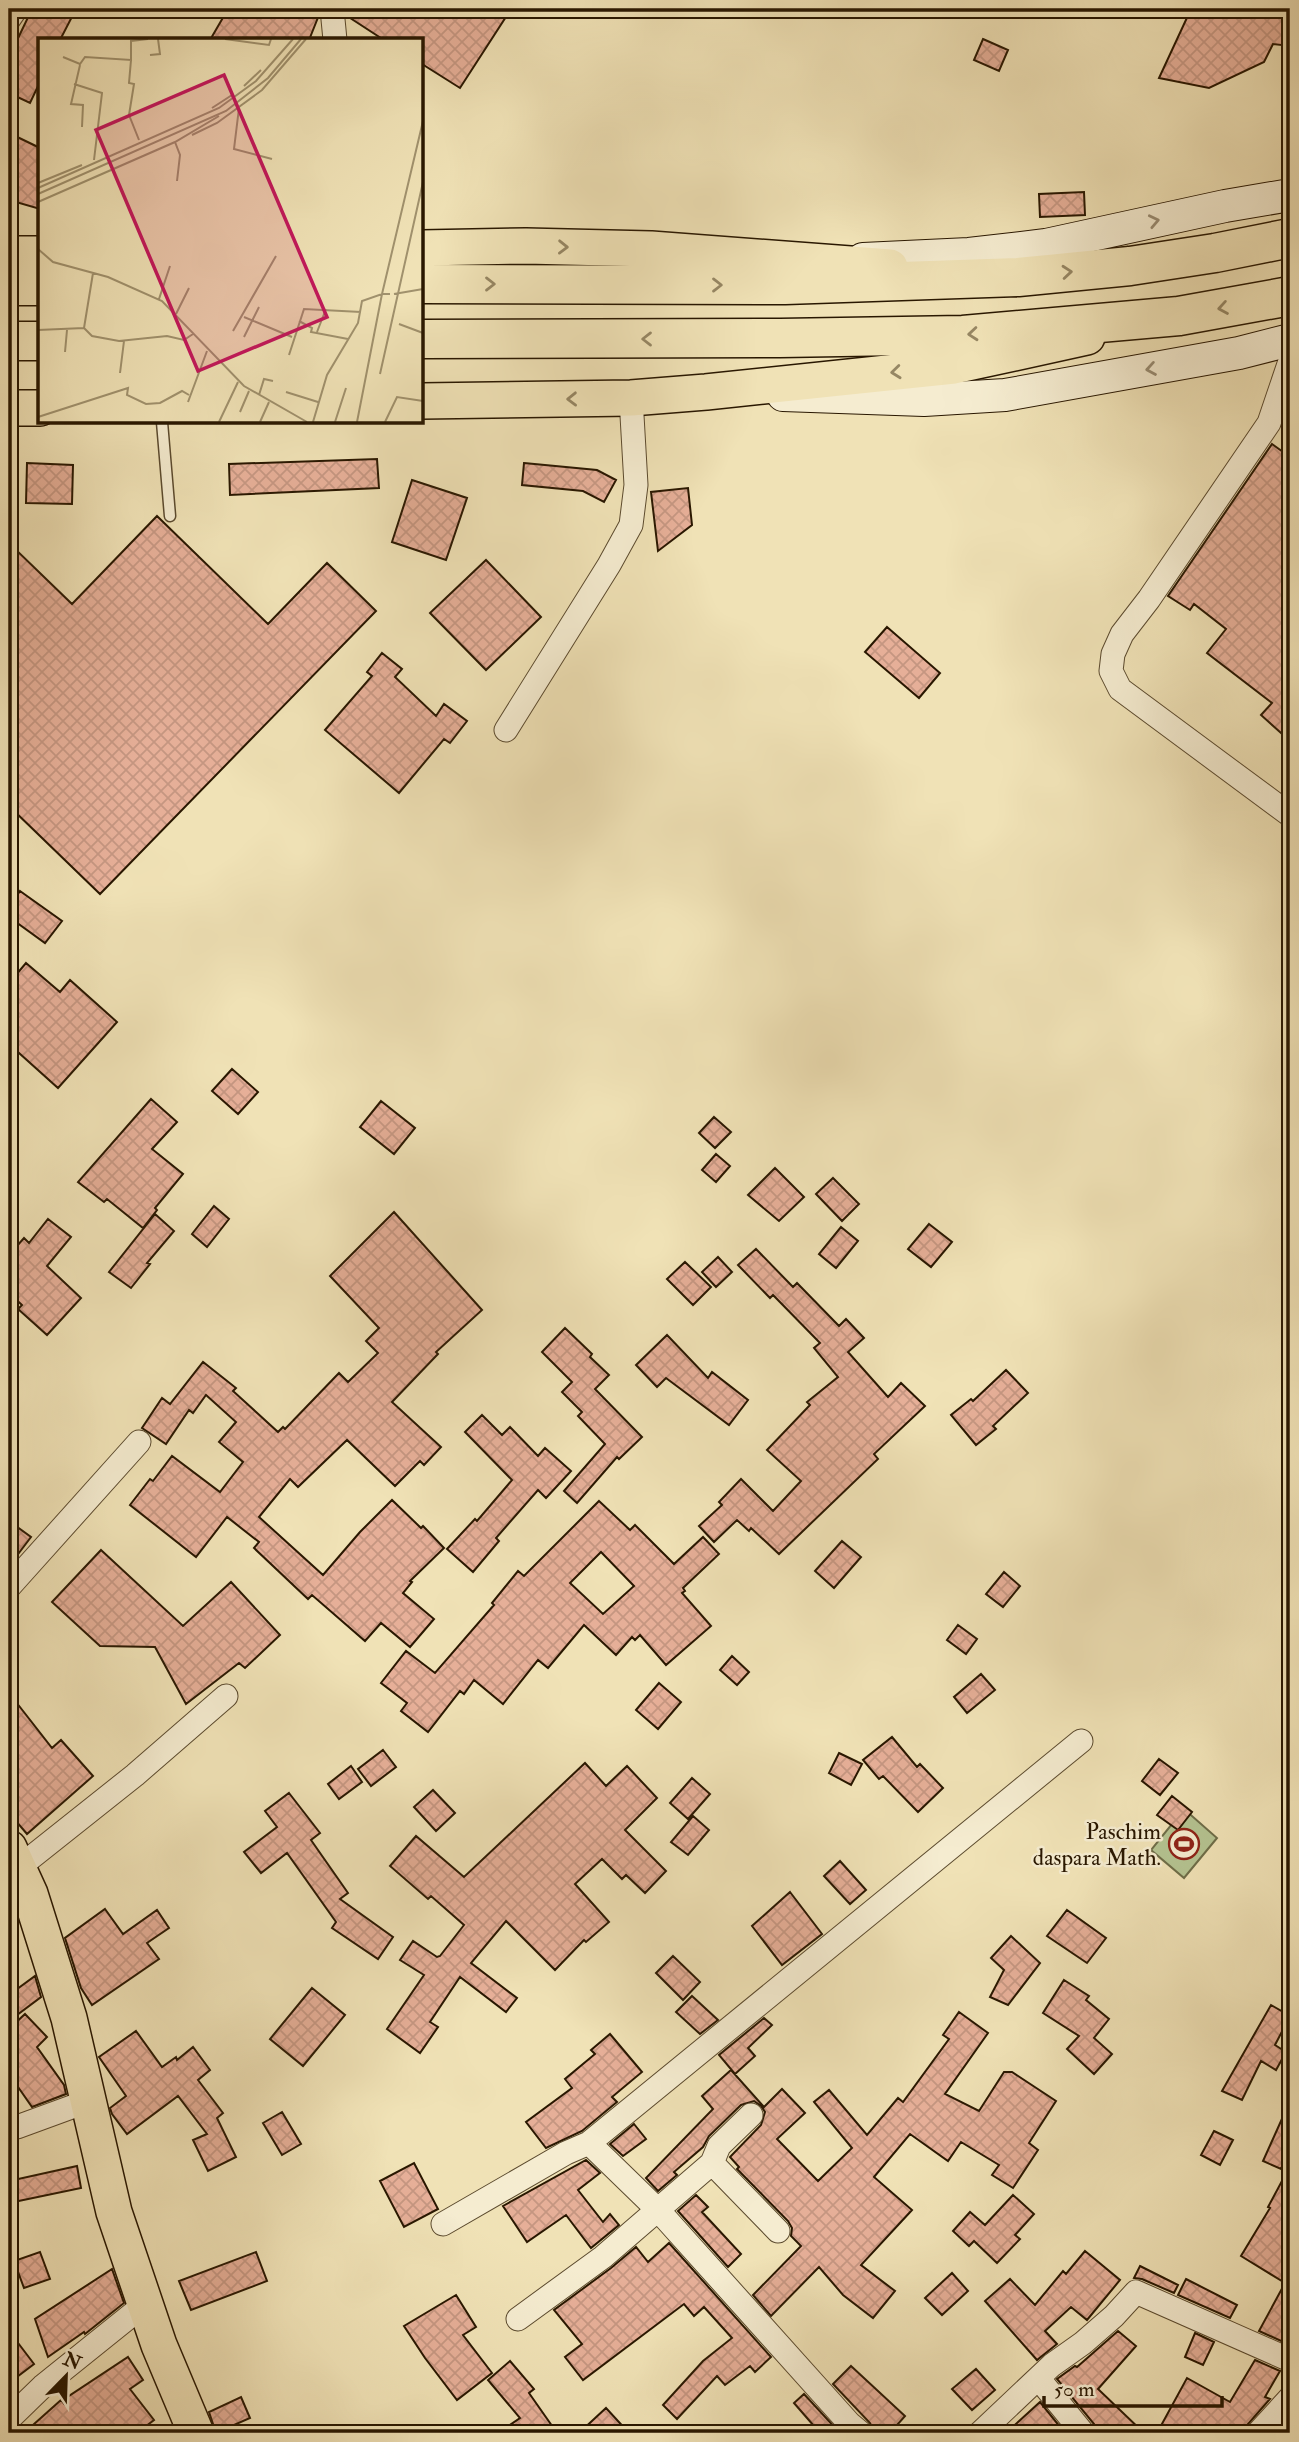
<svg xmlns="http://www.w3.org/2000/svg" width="1299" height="2442" viewBox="0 0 1299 2442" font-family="'IM FELL Double Pica',serif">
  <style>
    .pitch { fill: #b5c492; stroke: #6f6e49; stroke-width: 2 }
    .building { fill: url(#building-cross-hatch); stroke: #291700; stroke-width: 2; fill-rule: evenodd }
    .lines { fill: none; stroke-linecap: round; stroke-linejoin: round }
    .lane-casing { stroke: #5b4a2e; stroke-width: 13 }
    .street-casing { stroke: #5b4a2e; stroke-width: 25 }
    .secondary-casing { stroke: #291700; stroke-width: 34 }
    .primary-casing { stroke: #291700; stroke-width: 38 }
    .highway-casing { stroke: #291700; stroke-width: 41 }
    .lane { stroke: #f5ecd0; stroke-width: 10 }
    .street { stroke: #f5ecd0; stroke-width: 23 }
    .secondary { stroke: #f5ecd0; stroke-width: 32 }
    .primary { stroke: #f0e2b6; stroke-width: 35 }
    .highway { stroke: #f0e2b6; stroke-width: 38 }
    .oneway { stroke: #998c72 }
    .oneway2 { stroke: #968764 }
    .labels { text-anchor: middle; stroke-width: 5; stroke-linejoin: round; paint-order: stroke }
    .poi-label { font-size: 23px; fill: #291700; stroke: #f5ecd0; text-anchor: end }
    .inset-road { fill: none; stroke: #a0916d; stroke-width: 2 }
    .view { fill: #c2185b; fill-opacity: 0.15; stroke: #c2185b; stroke-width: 3.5 }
    .inset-edge { fill: none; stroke: #291700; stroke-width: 3.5 }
  </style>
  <defs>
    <pattern id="building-cross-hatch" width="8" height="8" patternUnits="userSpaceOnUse" patternTransform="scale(1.75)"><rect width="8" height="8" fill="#e6af98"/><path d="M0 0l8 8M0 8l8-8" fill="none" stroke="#c59681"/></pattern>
  </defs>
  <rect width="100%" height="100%" fill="#f0e2b6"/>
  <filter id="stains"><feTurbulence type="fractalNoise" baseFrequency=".00286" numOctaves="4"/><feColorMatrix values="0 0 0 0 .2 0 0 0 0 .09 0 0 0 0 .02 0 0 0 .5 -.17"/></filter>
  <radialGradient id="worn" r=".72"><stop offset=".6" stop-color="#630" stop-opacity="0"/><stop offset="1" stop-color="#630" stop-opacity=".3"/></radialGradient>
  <path class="pitch" d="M 1184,1809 L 1217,1838 L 1184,1878 L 1151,1850 Z"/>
  <path class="building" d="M 32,9 L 76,9 L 60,40 L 40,40 L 40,82 L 30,103 L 9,93 L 9,57 Z
    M 228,9 L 318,9 L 319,15 L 309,40 L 210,40 Z
    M 346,9 L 511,9 L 460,88 L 422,64 L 422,40 L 384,40 L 347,16 Z
    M 1191,9 L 1290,9 L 1290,46 L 1273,44 L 1264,62 L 1209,88 L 1159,78 Z
    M 983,39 L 1008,50 L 999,71 L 974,60 Z
    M 9,133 L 40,148 L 40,209 L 9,200 Z
    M 1084,192 L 1085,215 L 1040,217 L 1039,194 Z
    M 1272,444 L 1290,457 L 1290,741 L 1261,715 L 1272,703 L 1207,653 L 1226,629 L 1194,604 L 1190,610 L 1168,596 Z
    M 377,459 L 379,488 L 230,495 L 229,464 Z
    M 27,463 L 73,465 L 72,504 L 26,503 Z
    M 524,463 L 597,470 L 616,480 L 604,502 L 583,491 L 522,485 Z
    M 412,480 L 467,498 L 446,560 L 392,542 Z
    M 688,488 L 692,525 L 658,551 L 651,492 Z
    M 157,516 L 268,624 L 327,563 L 376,611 L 100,894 L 9,806 L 9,543 L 72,604 Z
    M 486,560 L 541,617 L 486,670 L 430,613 Z
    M 887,627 L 940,673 L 919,698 L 865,652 Z
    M 382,653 L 402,669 L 395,677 L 436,716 L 444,704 L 467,721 L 450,743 L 444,739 L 399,793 L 325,730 L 372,676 L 367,672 Z
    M 20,891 L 62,921 L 45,943 L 9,917 L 9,907 Z
    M 26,963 L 60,992 L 70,980 L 117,1022 L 58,1088 L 9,1044 L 9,983 Z
    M 232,1069 L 258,1092 L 238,1114 L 212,1091 Z
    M 151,1099 L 177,1122 L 152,1149 L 183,1174 L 155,1208 L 157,1210 L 143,1228 L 107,1199 L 104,1202 L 78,1182 Z
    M 381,1101 L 415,1128 L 394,1154 L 360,1127 Z
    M 714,1117 L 731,1132 L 715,1148 L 699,1133 Z
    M 716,1154 L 730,1166 L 716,1182 L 702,1170 Z
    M 775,1168 L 804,1197 L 779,1221 L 748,1195 Z
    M 833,1178 L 859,1204 L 842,1221 L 816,1194 Z
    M 214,1206 L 229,1219 L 207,1247 L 192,1234 Z
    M 394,1212 L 482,1310 L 436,1352 L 438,1354 L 392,1402 L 441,1447 L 424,1465 L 420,1461 L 395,1486 L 347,1440 L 298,1487 L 290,1479 L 259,1517 L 323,1575 L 360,1532 L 392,1500 L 421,1528 L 423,1526 L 444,1548 L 410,1581 L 412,1582 L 403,1593 L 434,1619 L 410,1647 L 381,1623 L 365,1641 L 312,1595 L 308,1599 L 254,1548 L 259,1542 L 227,1517 L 196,1557 L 130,1505 L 150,1479 L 153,1481 L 172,1456 L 220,1492 L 243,1462 L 219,1442 L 236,1422 L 206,1395 L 193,1413 L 189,1410 L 166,1444 L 142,1428 L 162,1398 L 170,1404 L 203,1362 L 236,1388 L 233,1391 L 278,1432 L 283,1427 L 285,1429 L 339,1373 L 348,1382 L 378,1353 L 366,1341 L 379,1328 L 330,1276 Z
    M 155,1214 L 174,1231 L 147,1263 L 150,1264 L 131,1288 L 109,1272 Z
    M 48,1219 L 71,1237 L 47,1266 L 81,1298 L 47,1335 L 18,1309 L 22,1305 L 9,1293 L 9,1255 L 24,1238 L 29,1243 Z
    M 929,1224 L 952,1242 L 931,1267 L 908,1249 Z
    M 841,1227 L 858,1241 L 836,1268 L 819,1254 Z
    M 756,1249 L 793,1287 L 797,1283 L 839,1326 L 846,1319 L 864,1338 L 848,1352 L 888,1397 L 901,1383 L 925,1406 L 874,1454 L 878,1459 L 779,1554 L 751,1528 L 749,1531 L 737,1520 L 714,1542 L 699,1526 L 722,1505 L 719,1502 L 741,1479 L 773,1511 L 801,1481 L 767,1450 L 810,1405 L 807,1402 L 838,1377 L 814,1348 L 820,1343 L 773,1295 L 770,1298 L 738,1265 Z
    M 718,1257 L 732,1272 L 716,1287 L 702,1272 Z
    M 685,1262 L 711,1287 L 693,1305 L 667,1279 Z
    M 565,1328 L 592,1354 L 590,1357 L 609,1375 L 595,1389 L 642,1437 L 619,1459 L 617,1457 L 577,1503 L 564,1491 L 605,1444 L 578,1416 L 582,1412 L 562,1392 L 572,1382 L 542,1352 Z
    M 667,1335 L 708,1378 L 712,1372 L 748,1400 L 729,1425 L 666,1378 L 657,1387 L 636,1365 Z
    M 1006,1370 L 1028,1393 L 993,1426 L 996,1429 L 976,1445 L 951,1415 L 971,1399 L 973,1401 Z
    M 482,1415 L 502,1435 L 510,1427 L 538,1456 L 545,1448 L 571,1471 L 546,1498 L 538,1490 L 496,1538 L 499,1541 L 473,1572 L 447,1549 L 475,1519 L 477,1521 L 512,1480 L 465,1432 Z
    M 599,1501 L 630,1530 L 635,1525 L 674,1564 L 703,1537 L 719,1554 L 683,1588 L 685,1591 L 682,1593 L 711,1626 L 666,1665 L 640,1635 L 635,1640 L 632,1637 L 616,1655 L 584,1625 L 548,1668 L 538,1660 L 503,1704 L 474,1680 L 464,1694 L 460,1691 L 428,1732 L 401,1711 L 407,1703 L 381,1683 L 406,1651 L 435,1673 L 494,1605 L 492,1603 L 518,1571 L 524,1576 ZM 601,1552 L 634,1586 L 603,1614 L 570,1583 Z
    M 9,1521 L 31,1537 L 9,1566 Z
    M 842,1541 L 861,1557 L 834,1588 L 815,1571 Z
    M 101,1550 L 183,1626 L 231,1582 L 280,1635 L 245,1668 L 239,1663 L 186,1704 L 155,1647 L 100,1646 L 52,1602 Z
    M 1004,1572 L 1020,1586 L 1003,1607 L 986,1594 Z
    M 958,1625 L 977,1639 L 966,1654 L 947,1640 Z
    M 732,1656 L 749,1672 L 737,1685 L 720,1670 Z
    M 981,1674 L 995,1690 L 967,1713 L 954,1697 Z
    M 659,1683 L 681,1702 L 658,1729 L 636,1710 Z
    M 9,1693 L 52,1748 L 61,1740 L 93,1776 L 27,1834 L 9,1813 Z
    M 892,1737 L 917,1767 L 920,1764 L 943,1788 L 918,1812 L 883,1776 L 879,1779 L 863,1760 Z
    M 383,1750 L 396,1767 L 371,1786 L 358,1769 Z
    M 839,1753 L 862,1764 L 851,1785 L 829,1773 Z
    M 1159,1759 L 1178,1773 L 1160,1795 L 1142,1781 Z
    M 585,1763 L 606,1786 L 627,1766 L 657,1798 L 625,1830 L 666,1871 L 645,1893 L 626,1875 L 622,1879 L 602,1859 L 575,1884 L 609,1922 L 586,1942 L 584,1940 L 555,1970 L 506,1921 L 471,1963 L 517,1998 L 506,2012 L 460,1977 L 430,2022 L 438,2027 L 420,2053 L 387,2029 L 424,1975 L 400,1960 L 413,1941 L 437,1957 L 440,1956 L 464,1925 L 431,1896 L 428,1899 L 390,1866 L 416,1836 L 464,1877 Z
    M 351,1766 L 362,1782 L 339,1799 L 328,1784 Z
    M 692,1778 L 710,1794 L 688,1819 L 670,1803 Z
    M 433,1790 L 455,1813 L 436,1831 L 414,1807 Z
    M 289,1793 L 320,1833 L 311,1840 L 348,1893 L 340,1899 L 393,1937 L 378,1959 L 332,1928 L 336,1922 L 287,1853 L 261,1873 L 244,1852 L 277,1827 L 265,1811 Z
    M 1172,1796 L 1192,1812 L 1178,1830 L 1157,1815 Z
    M 693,1816 L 709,1830 L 688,1855 L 671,1842 Z
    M 840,1861 L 866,1890 L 850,1904 L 824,1876 Z
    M 790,1892 L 822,1934 L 782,1965 L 752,1926 Z
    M 105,1909 L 123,1934 L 157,1910 L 169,1928 L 147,1943 L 159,1959 L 92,2005 L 81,1988 L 65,1938 Z
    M 1067,1910 L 1106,1938 L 1087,1963 L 1047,1936 Z
    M 1011,1936 L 1040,1963 L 1008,2005 L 990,1997 L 1004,1970 L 991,1958 Z
    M 673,1956 L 700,1982 L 683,2000 L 656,1973 Z
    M 35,1976 L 41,1997 L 9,2021 L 9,1995 Z
    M 1064,1980 L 1089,1996 L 1086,2000 L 1109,2019 L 1094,2038 L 1112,2054 L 1094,2074 L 1067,2049 L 1079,2036 L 1043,2013 Z
    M 312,1988 L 345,2015 L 303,2066 L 270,2039 Z
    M 692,1996 L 718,2020 L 700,2034 L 676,2012 Z
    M 1271,2005 L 1290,2016 L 1275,2045 L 1286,2052 L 1276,2070 L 1261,2061 L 1242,2100 L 1222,2091 Z
    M 959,2012 L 988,2033 L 945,2094 L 979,2111 L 1004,2072 L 1012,2072 L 1056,2101 L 1029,2143 L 1038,2150 L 1013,2188 L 992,2175 L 999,2165 L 961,2142 L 948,2161 L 910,2134 L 874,2177 L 912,2210 L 861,2265 L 895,2291 L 873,2318 L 843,2295 L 819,2267 L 771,2316 L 753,2295 L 801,2246 L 791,2236 L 792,2228 L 788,2221 L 737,2169 L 739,2167 L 730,2157 L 761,2125 L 765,2112 L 761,2106 L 754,2101 L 741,2105 L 709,2136 L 703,2147 L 674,2172 L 677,2175 L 658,2191 L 646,2178 L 713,2109 L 702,2096 L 731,2070 L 764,2107 L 782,2089 L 805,2113 L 777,2139 L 818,2181 L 852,2148 L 814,2102 L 829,2090 L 867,2135 L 898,2098 L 903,2102 L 949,2039 L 943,2035 Z
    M 25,2014 L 47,2037 L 37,2047 L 64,2085 L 66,2094 L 32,2107 L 9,2074 L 9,2029 Z
    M 764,2018 L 772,2025 L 748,2048 L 755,2056 L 735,2074 L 719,2055 Z
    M 136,2031 L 162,2067 L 176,2057 L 177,2060 L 193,2047 L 210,2070 L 198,2080 L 223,2113 L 217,2118 L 236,2157 L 208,2171 L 193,2140 L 207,2134 L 178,2096 L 127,2134 L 112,2114 L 110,2108 L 126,2096 L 99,2057 Z
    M 610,2034 L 642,2072 L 612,2097 L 617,2102 L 582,2131 L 546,2148 L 526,2122 L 572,2088 L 565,2079 L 595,2054 L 591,2050 Z
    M 1290,2101 L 1290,2148 L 1281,2169 L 1263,2161 Z
    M 282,2112 L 301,2144 L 282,2155 L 263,2123 Z
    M 634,2124 L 646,2139 L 623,2156 L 610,2144 Z
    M 1214,2131 L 1233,2140 L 1220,2165 L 1201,2155 Z
    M 586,2160 L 600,2173 L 578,2190 L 603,2222 L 610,2214 L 619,2225 L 591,2248 L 566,2215 L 527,2242 L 503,2206 Z
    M 414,2163 L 438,2209 L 404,2227 L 380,2181 Z
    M 77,2166 L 81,2188 L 9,2203 L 9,2181 Z
    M 1290,2166 L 1290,2345 L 1259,2331 L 1285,2283 L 1241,2256 L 1270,2208 L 1268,2207 Z
    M 696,2195 L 708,2207 L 702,2212 L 741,2254 L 728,2267 L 678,2211 Z
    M 1013,2195 L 1034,2214 L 1015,2235 L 1020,2239 L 997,2263 L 974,2241 L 969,2246 L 953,2231 L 970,2212 L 985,2225 Z
    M 669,2243 L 771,2357 L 755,2372 L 750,2366 L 725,2385 L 717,2376 L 677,2419 L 663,2405 L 703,2361 L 732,2338 L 704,2307 L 694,2316 L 684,2304 L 583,2380 L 565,2357 L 582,2344 L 554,2310 L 611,2268 L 636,2247 L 648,2262 Z
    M 1085,2251 L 1120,2280 L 1087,2320 L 1071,2307 L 1045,2331 L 1057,2344 L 1037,2360 L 985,2301 L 1010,2279 L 1035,2305 L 1063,2271 L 1066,2274 Z
    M 40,2252 L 50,2279 L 24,2288 L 14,2261 Z
    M 256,2252 L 267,2281 L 191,2310 L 179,2281 Z
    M 1140,2266 L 1178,2285 L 1174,2293 L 1142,2279 L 1134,2278 Z
    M 112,2269 L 124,2303 L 85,2334 L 84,2332 L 48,2357 L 35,2319 Z
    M 952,2273 L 968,2291 L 942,2315 L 925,2298 Z
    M 1186,2279 L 1237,2305 L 1230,2318 L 1178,2295 Z
    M 456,2295 L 476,2327 L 463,2335 L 492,2373 L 457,2400 L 425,2358 L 404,2326 Z
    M 9,2331 L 34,2364 L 9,2383 Z
    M 1118,2331 L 1136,2346 L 1098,2389 L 1144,2433 L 1097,2433 L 1094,2424 L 1057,2379 L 1075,2366 L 1077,2367 Z
    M 1195,2333 L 1214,2342 L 1203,2365 L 1185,2357 Z
    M 128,2357 L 143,2380 L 130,2389 L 154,2420 L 137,2433 L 24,2433 L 61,2400 L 65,2405 L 63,2400 Z
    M 1255,2360 L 1280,2371 L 1265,2397 L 1270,2399 L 1248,2424 L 1244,2433 L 1157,2433 L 1187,2378 L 1230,2402 Z
    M 510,2361 L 534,2389 L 529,2393 L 557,2433 L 498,2433 L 520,2418 L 488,2380 Z
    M 851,2366 L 905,2416 L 890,2433 L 875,2433 L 870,2423 L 833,2384 Z
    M 976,2369 L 995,2390 L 972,2410 L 952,2389 Z
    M 804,2394 L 839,2432 L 840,2433 L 820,2433 L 794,2403 Z
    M 241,2397 L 250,2418 L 216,2433 L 209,2412 Z
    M 1040,2402 L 1065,2433 L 1006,2433 Z
    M 606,2408 L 629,2433 L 579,2433 Z
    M 1290,2418 L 1290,2433 L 1277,2433 Z"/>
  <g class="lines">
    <g class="lane-casing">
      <path id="lane" d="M 162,422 L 170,516"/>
    </g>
    <g class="street-casing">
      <path id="street" d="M 332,9 L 335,40
        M 9,19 L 16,9
        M 1290,361 L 1269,423 L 1149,599 L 1122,634 L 1113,654 L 1111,671 L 1120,689 L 1290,815
        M 506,730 L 609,565 L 631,525 L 636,485 L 631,398
        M 9,1587 L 139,1442
        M 18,1868 L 135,1775 L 226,1696
        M 9,2126 L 17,2127 L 88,2101
        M 589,2143 L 658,2210 L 849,2423 L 861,2433
        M 712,2163 L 778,2231
        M 443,2224 L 566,2153 L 589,2143 L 1081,1741
        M 518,2319 L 603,2257 L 712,2163 L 719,2146 L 751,2115
        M 1039,2379 L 1083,2433
        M 9,2419 L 43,2386 L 145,2304
        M 980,2433 L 1052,2365 L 1083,2343 L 1114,2316 L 1136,2292 L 1290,2360
        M 1258,2433 L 1290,2398"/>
    </g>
    <g class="secondary-casing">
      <path id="secondary" d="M 863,259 L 969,254 L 1046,245 L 1225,206 L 1290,195
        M 783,395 L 924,400 L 1005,395 L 1239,353 L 1290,340"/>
    </g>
    <g class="primary-casing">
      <path id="primary" d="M 422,248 L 526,246 L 651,249 L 890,267
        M 9,254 L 40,254
        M 422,401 L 631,398 L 706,392 L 954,366 L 1087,337
        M 9,408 L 40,408
        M 9,1848 L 30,1894 L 69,2018 L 114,2212 L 159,2345 L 196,2433"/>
    </g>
    <g class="highway-casing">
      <path id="highway" d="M 422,284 L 785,285 L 1018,277 L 1130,266 L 1215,253 L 1290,238
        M 9,286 L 40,286
        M 422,339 L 780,338 L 963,335 L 1179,316 L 1290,296
        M 9,341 L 40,341"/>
    </g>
    <use href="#lane" class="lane"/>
    <use href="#street" class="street"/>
    <use href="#secondary" class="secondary"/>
    <use href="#primary" class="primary"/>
    <use href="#highway" class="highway"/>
  </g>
  <defs><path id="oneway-chevron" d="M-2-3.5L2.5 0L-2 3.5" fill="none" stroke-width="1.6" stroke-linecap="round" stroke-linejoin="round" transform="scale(1.75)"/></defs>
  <g class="oneway">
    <use href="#oneway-chevron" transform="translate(1154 221) rotate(-12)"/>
    <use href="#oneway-chevron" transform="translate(1151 369) rotate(170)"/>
  </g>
  <g class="oneway2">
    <use href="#oneway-chevron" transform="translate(563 247) rotate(1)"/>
    <use href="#oneway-chevron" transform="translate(1067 272) rotate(-5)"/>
    <use href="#oneway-chevron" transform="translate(490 284)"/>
    <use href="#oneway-chevron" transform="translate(717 285)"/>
    <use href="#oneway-chevron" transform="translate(1223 308) rotate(170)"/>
    <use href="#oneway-chevron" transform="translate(973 334) rotate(175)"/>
    <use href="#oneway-chevron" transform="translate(647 339) rotate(180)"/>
    <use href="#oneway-chevron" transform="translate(896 372) rotate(174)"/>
    <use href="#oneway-chevron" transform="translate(572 399) rotate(179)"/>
  </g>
  <defs>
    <g id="stadium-ring" transform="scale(1.575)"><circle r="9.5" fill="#f5ecd0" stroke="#8f2418" stroke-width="1.5"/><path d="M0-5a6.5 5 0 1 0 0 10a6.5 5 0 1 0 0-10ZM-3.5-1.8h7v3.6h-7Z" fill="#8f2418"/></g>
  </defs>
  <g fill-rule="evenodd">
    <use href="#stadium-ring" x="1184" y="1844"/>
  </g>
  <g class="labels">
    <g class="poi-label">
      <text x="1161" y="1839">Paschim<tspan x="1161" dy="26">daspara Math.</tspan></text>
    </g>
  </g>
  <g transform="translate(38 38)">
    <rect width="385" height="385" fill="#f0e2b6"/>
    <path class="inset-road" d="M 187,1 L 231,7 L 233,1M 112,17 L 122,16 L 120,1M 25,19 L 42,26 L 47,19 L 93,22 L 93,3 L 110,1M 93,22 L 91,45 L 96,46 L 91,77 L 101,102M 42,27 L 33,66 L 45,67 L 44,89M 36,46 L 64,55 L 56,122M 206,48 L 223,32M 174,70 L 194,57M 201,70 L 196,111 L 234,121M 154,97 L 179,85 L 224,52 L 268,1M 137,104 L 142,117 L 139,143M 0,145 L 44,127M 0,150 L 181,70 L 218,43 L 255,1M 0,156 L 188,73 L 230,40 L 263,1M 0,164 L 137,104 L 181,78M 0,211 L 15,224 L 70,239 L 124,263 L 206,348 L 269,384M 352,256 L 344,256 L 385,83M 356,256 L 385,251M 121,261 L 132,228M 138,276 L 151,250M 206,279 L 254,299M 261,283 L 274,290 L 273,294 L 310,301M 361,286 L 385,295M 46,290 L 54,298 L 81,303 L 129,298 L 146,302 L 155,296M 46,290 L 55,235M 0,292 L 46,290M 195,293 L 238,218M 279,294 L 288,271M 206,299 L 221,269M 27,314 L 29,292M 251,317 L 266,271 L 323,274M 82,335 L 86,303M 342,336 L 385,144M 248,354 L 280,364M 221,357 L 226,341 L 235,343M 150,364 L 169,313M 202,374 L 211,353M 0,379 L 90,350 L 89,357 L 108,366 L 122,365 L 144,353 L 151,357M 181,384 L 200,344M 222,384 L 231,364M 275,384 L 289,337 L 320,285 L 324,263 L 344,256 L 319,384M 297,384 L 308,350M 347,384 L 359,359 L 385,363"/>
    <path class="view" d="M 186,37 L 289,279 L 160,333 L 58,92 Z"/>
    <rect width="385" height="385" class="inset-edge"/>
  </g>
  <rect width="1299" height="2442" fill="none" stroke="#f0e2b6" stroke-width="35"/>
  <rect x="10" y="10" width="1278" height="2421" fill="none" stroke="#291700" stroke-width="3.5"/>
  <rect x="18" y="18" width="1264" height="2407" fill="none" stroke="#291700" stroke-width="2"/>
  <g transform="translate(66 2376) rotate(23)" stroke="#f5ecd0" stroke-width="5" paint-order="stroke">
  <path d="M0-5L12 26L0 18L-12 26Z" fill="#291700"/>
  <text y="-10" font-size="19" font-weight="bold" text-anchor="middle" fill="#291700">N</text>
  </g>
  <path d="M1044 2396v10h178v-10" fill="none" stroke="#291700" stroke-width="3.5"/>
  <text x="1054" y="2396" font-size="21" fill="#291700" stroke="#f5ecd0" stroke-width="5" paint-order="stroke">50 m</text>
  <rect width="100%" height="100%" filter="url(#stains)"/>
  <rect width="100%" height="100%" fill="url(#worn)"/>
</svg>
